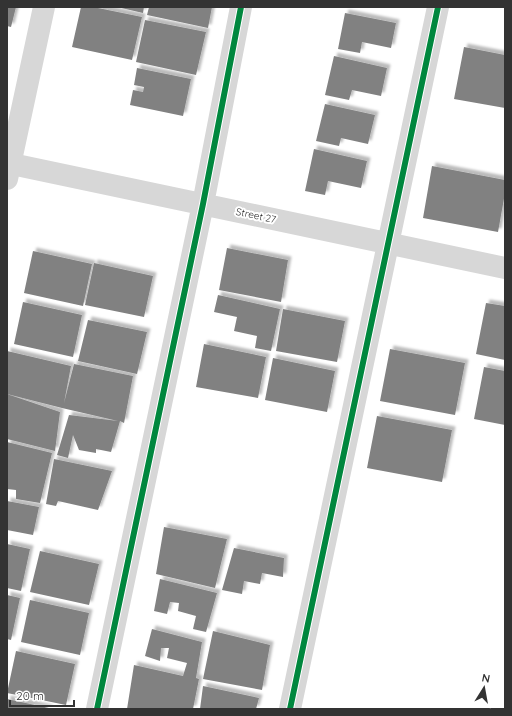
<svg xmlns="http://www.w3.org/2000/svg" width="512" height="716" viewBox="0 0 512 716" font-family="Quicksand,sans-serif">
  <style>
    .building { fill: #818181; filter: url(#shadow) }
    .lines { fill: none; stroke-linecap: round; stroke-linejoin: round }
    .street { stroke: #d7d7d7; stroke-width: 22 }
    .cycleway-casing { stroke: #fff; stroke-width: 8 }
    .cycleway { stroke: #00873e; stroke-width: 6 }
    .labels { text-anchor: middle; stroke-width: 4; stroke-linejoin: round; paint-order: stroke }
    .street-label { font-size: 10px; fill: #333; stroke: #fff }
  </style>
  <defs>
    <filter id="shadow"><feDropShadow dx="3.5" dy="-3.5" stdDeviation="1" flood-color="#0004"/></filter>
  </defs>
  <rect width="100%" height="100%" fill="#fff"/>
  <path class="building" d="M 7,7 L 16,7 L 11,27 L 7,26 Z
    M 81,7 L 93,7 L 142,17 L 132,60 L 72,47 Z
    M 117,7 L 144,7 L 143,13 Z
    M 149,7 L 212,7 L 208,28 L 147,15 Z
    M 345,13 L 396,23 L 391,48 L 362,42 L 360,53 L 338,49 Z
    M 145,20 L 206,32 L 196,75 L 136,62 Z
    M 464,47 L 505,55 L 505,108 L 454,99 Z
    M 334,56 L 387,68 L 381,96 L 352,90 L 349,100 L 325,95 Z
    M 137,68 L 191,79 L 183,116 L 130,105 L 133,90 L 143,92 L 144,87 L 134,85 Z
    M 325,104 L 375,115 L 368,144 L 341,138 L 339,146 L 316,141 Z
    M 314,149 L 367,161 L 361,188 L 328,181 L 325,195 L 305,191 Z
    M 432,166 L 505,180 L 505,193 L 498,232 L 423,218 Z
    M 227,248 L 288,260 L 281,302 L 219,290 Z
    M 33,251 L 92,264 L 83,306 L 24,293 Z
    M 94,263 L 153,276 L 144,317 L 85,305 Z
    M 218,295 L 280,309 L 271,351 L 255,348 L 257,336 L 234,331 L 237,317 L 214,312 Z
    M 23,302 L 82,315 L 73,357 L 14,344 Z
    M 486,303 L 505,306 L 505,360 L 476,354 Z
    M 283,309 L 345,321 L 337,362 L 276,351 Z
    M 88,320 L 147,332 L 137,374 L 78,361 Z
    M 204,344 L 266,357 L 258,398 L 196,387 Z
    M 390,349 L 465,363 L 455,415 L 380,401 Z
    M 7,351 L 71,366 L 64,403 L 74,364 L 133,376 L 124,423 L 120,421 L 111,452 L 96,449 L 96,453 L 79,450 L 73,435 L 68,458 L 57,455 L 69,415 L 118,421 L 62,408 L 7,394 Z
    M 273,358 L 335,371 L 327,412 L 265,400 Z
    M 484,367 L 505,371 L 505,425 L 474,419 Z
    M 7,394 L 60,412 L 55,451 L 7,439 Z
    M 377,416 L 452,430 L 442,482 L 367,468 Z
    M 7,442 L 52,453 L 40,503 L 16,499 L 16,490 L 7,489 Z
    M 54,459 L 112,471 L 98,510 L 58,501 L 56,506 L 46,504 Z
    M 7,501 L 39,507 L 33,535 L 7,530 Z
    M 164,527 L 227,539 L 215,588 L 156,574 Z
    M 7,544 L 30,549 L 21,591 L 7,588 Z
    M 234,548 L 284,558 L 283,577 L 262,573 L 260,584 L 244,581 L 242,594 L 222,590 Z
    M 40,551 L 99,564 L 89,605 L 30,592 Z
    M 160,579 L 217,593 L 206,632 L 193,629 L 196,616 L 178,611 L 179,603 L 170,602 L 167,614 L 154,611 Z
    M 7,595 L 20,598 L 11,640 L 7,639 Z
    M 30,600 L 89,613 L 80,655 L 21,642 Z
    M 152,629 L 202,642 L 196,678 L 199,679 L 193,709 L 127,709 L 134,665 L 183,676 L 187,663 L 167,658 L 169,648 L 161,648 L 160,661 L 145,656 Z
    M 213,631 L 270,645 L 262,690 L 203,679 Z
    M 16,651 L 75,664 L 66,705 L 7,693 Z
    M 203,686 L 259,698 L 256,709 L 200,709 Z
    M 7,699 L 49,708 L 49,709 L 7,709 Z"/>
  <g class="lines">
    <path class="street" d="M 7,163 L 505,268
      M 7,179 L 44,7
      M 97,709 L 203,204 L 241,7
      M 290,709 L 438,7"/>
    <g class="cycleway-casing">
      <path id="cycleway" d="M 97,709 L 203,204 L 241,7
        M 290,709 L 438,7"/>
    </g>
    <use href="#cycleway" class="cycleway"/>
  </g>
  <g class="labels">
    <g class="street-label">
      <text transform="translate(256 215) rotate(12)" y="4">Street 27</text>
    </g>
  </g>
  <rect width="512" height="716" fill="none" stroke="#333333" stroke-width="16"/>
  <g transform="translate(484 688) rotate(11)" stroke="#ffffff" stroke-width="3" paint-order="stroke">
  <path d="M0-3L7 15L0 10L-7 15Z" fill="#333333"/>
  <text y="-6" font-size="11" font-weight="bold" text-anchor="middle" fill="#333333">N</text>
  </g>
  <path d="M10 700v6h64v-6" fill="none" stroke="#333333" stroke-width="2"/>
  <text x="16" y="700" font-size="12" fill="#333333" stroke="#ffffff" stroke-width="3" paint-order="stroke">20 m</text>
</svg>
